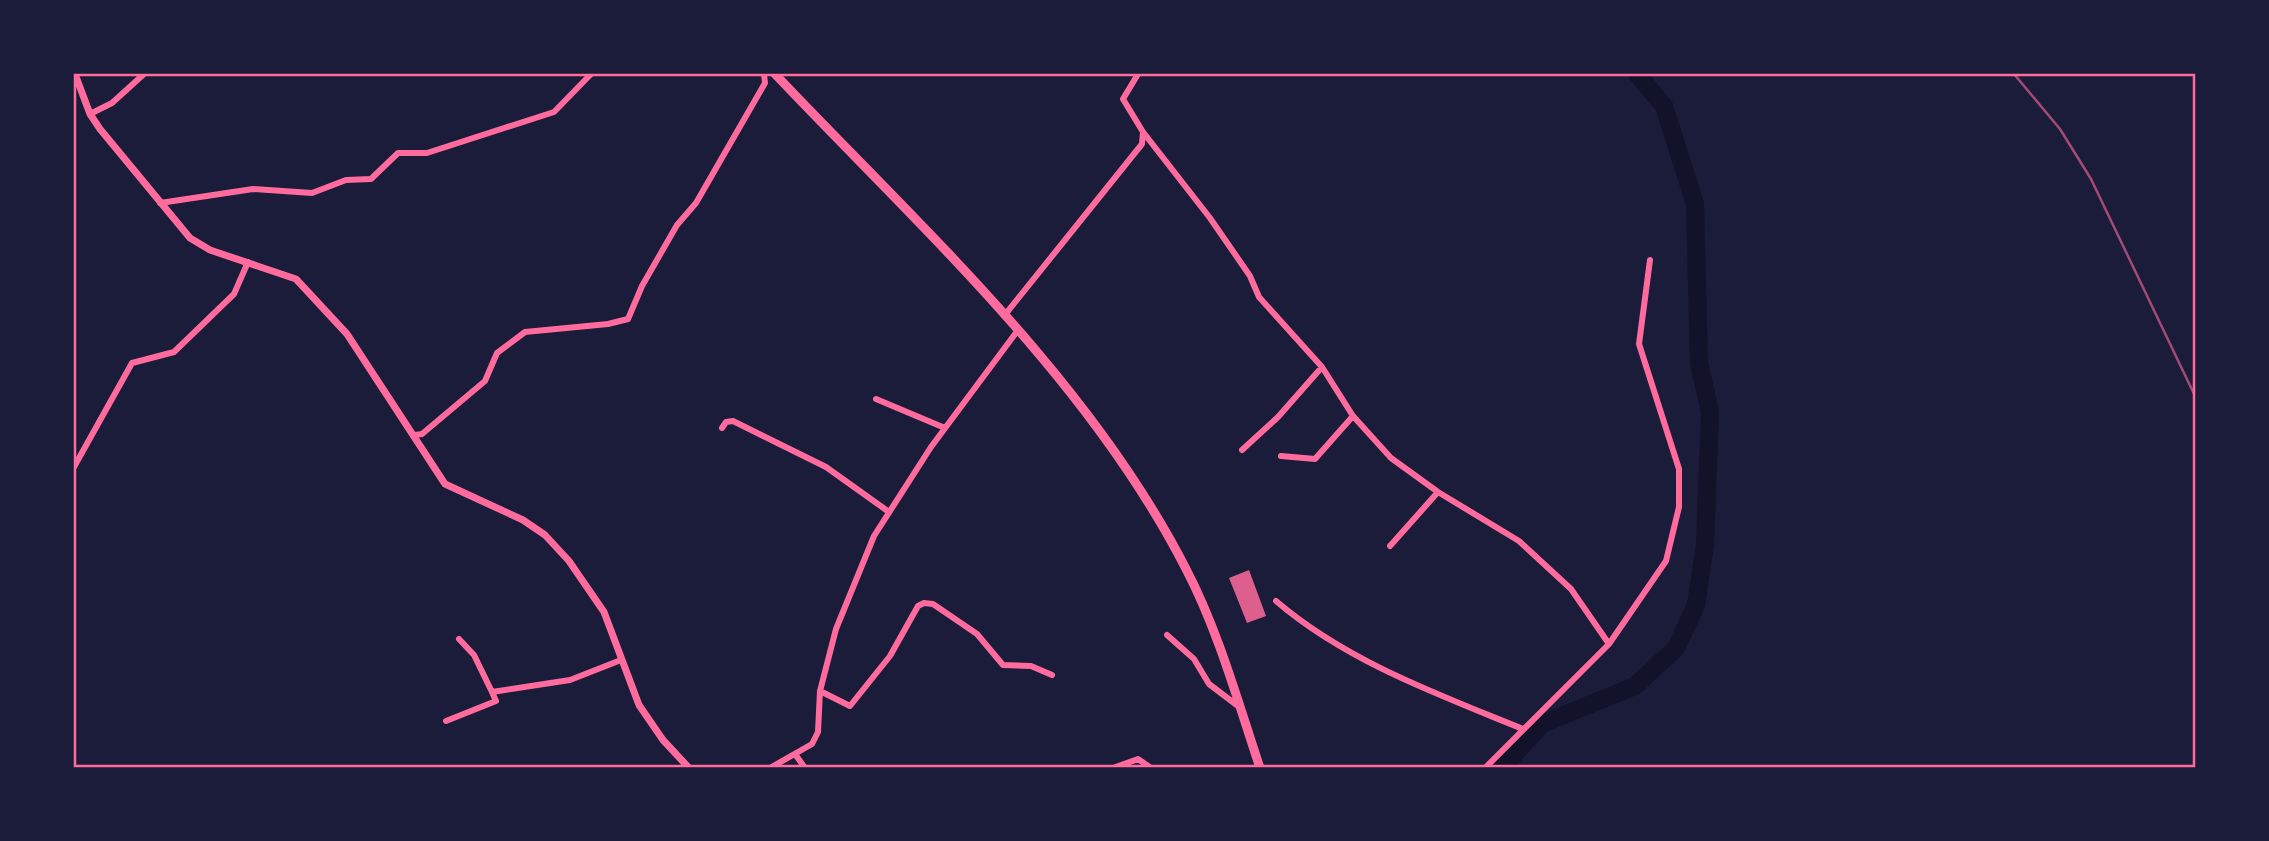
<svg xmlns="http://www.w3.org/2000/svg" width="2269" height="841" viewBox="0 0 2269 841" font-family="Raleway,sans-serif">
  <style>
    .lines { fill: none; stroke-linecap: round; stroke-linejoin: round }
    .river { stroke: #12122b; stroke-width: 18 }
    .building { fill: #dd5f8e }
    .minor { stroke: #ff6b9d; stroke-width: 6 }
    .tertiary { stroke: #ff6b9d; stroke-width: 7 }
    .primary { stroke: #ff6b9d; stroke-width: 9 }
    .rail { stroke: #a44b75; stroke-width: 2.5 }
    .neatline { fill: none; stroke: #ff6b9d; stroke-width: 2.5 }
  </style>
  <rect width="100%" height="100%" fill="#1b1b3a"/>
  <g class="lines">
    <path class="river" d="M 1502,768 L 1542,724 L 1635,686 L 1676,648 L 1696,605 L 1705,545 L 1710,412 L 1699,363 L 1695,204 L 1664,106 L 1637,74"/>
  </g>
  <path class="building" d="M 1249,570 L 1266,616 L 1247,623 L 1229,578 Z"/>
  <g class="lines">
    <path class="minor" d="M 90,114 L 112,103 L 144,74
      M 1143,132 L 1210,218 L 1250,276 L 1259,297 L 1322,367 L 1353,416 L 1391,458 L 1438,492 L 1519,541 L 1571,589 L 1609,644
      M 160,203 L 253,189 L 312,193 L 346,180 L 371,179 L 398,153 L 427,153 L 554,112 L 591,74
      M 1004,316 L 1142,144 L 1143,132 L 1123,99 L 1138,74
      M 876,399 L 945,428
      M 722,428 L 726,422 L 733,421 L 826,467 L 889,512
      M 415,435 L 422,434 L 485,381 L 497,353 L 525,332 L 608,324 L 628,319 L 642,286 L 677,225 L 696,203 L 765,83 L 764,74
      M 1242,450 L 1278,417 L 1322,367
      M 1281,456 L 1315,459 L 1353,416
      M 74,467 L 132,363 L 174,352 L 234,294 L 248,262
      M 1390,546 L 1438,492
      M 1276,601 C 1346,661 1437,694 1523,729
      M 1167,635 L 1194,659 L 1209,684 L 1238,706
      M 459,639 L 474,655 L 492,692 L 570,680 L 621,660
      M 820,691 L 850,706 L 890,656 L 918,606 L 924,603 L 933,604 L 977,634 L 1003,665 L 1031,666 L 1052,675
      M 446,721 L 496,701 L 492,692
      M 795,754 L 805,768
      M 770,768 L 812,744 L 818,732 L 820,691 L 836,629 L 874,536 L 931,447 L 1018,330
      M 1113,768 L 1138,759 L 1151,768
      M 1485,768 L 1609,644 L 1666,561 L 1679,507 L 1679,469 L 1639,344 L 1650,260"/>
    <path class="tertiary" d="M 75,74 L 90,114 L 100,129 L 190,238 L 210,250 L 296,279 L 347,334 L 445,484 L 523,520 L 545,535 L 569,561 L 604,612 L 639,705 L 663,740 L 689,768"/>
    <path class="primary" d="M 775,74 C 920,227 1089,379 1186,569 C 1218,630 1238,702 1260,768"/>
    <path class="rail" d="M 2014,74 L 2060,129 L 2091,179 L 2196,398"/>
  </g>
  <rect width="2269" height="841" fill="none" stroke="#1b1b3a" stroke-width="150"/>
  <rect x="75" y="75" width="2119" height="691" class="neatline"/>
</svg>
